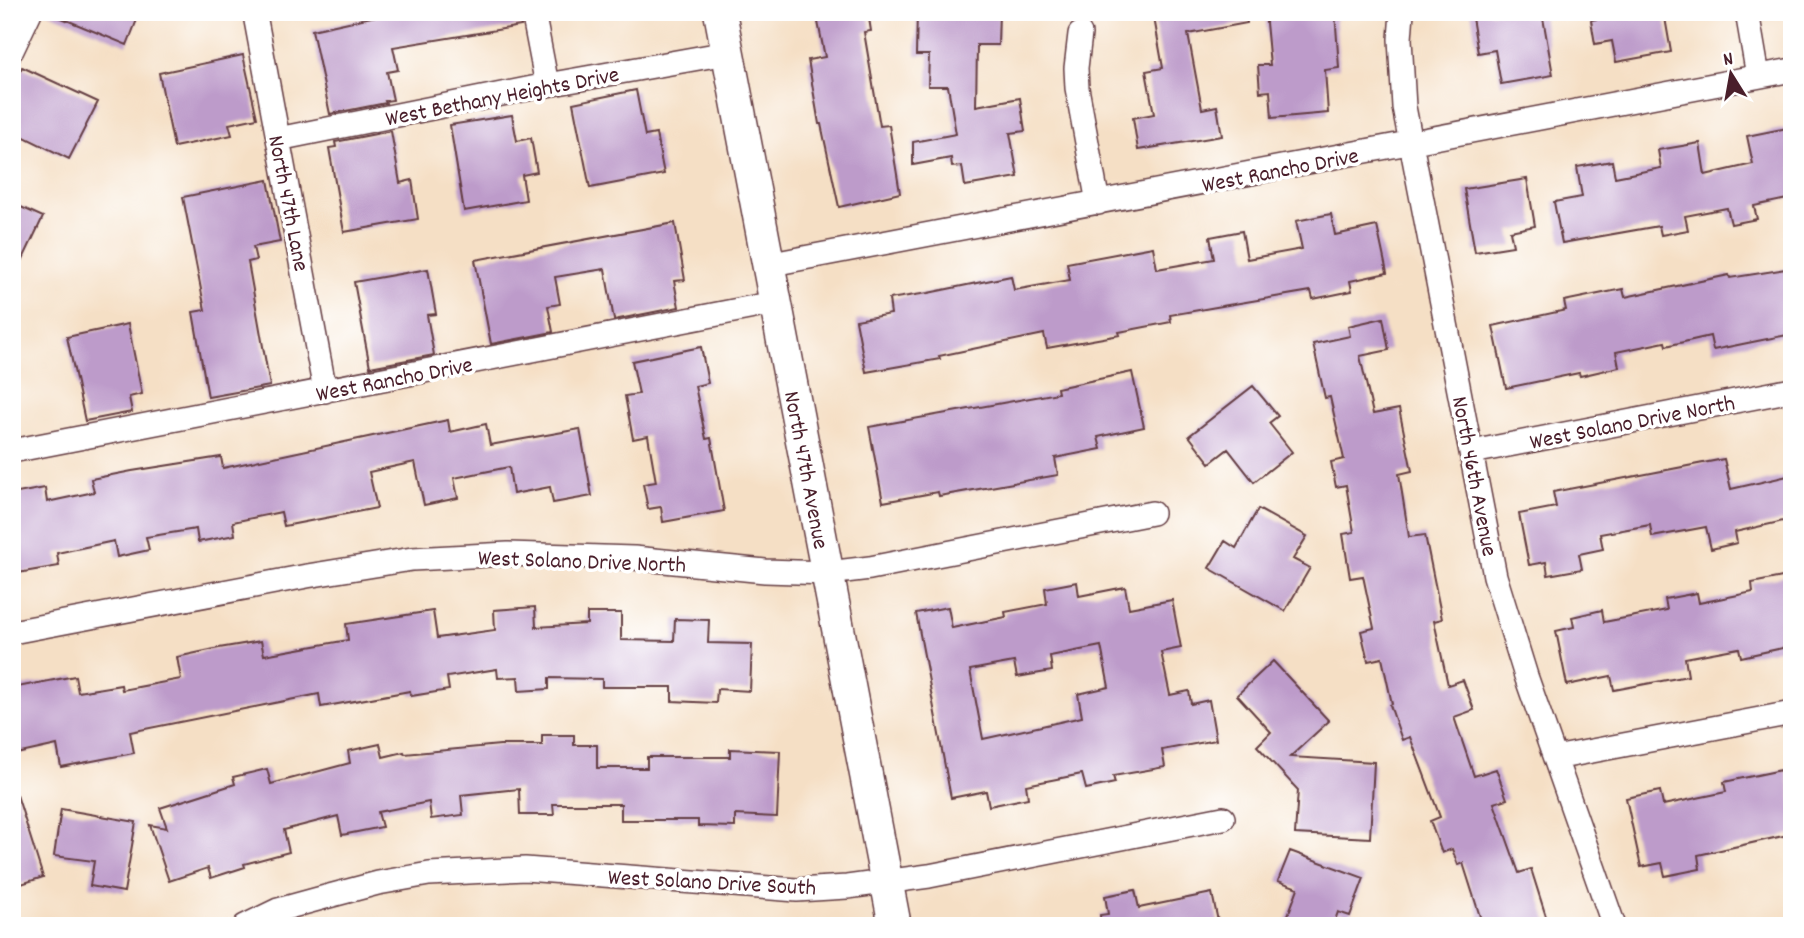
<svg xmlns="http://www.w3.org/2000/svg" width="1804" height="938" viewBox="0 0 1804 938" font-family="Dekko,sans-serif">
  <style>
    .building { fill: #bd9bca; fill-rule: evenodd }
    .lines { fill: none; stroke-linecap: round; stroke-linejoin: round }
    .street-casing { stroke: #643c42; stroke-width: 26 }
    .secondary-casing { stroke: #643c42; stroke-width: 35 }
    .street { stroke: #fff; stroke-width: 23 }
    .secondary { stroke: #fff; stroke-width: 32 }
    .labels { text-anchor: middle; stroke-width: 7; stroke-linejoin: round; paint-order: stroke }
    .street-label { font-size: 23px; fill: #4a1f2b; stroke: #fff }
  </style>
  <rect width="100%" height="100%" fill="#fff"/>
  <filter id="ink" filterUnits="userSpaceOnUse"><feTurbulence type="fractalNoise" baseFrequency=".0143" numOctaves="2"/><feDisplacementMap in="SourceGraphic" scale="14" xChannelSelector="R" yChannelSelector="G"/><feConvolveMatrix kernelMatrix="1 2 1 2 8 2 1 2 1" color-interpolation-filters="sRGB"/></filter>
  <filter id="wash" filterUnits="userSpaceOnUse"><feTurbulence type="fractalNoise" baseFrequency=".00686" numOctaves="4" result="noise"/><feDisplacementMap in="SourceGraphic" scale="28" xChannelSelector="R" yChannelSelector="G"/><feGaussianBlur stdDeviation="1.57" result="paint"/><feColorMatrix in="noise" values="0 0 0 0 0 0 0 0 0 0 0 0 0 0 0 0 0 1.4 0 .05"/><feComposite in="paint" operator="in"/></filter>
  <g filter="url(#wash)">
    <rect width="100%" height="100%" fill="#f5dfc5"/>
    <g id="blocks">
      <path class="building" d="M 47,12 L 140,12 L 127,45 Z
        M 394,12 L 519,12 L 521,26 L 393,47 L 398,70 L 387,72 L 393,100 L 385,101 L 386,103 L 330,114 L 312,30 Z
        M 816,12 L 868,12 L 871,31 L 864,32 L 880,126 L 889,125 L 900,193 L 839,207 L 821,124 L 819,124 L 808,60 L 825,57 Z
        M 917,12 L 999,12 L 998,45 L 977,45 L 976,106 L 1020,98 L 1025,131 L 1010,133 L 1018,177 L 965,186 L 962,166 L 952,167 L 951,158 L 913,165 L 913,142 L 956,134 L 948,86 L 928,86 L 929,55 L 916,55 Z
        M 1153,12 L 1246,12 L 1247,23 L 1188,34 L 1202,109 L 1217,106 L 1222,136 L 1138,150 L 1133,118 L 1154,114 L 1146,71 L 1163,68 Z
        M 1265,12 L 1335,12 L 1339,68 L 1325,70 L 1328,113 L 1272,118 L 1270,91 L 1260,92 L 1258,65 L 1270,65 Z
        M 1471,12 L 1542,12 L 1553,75 L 1501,84 L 1495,50 L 1478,53 Z
        M 1606,12 L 1664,12 L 1671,52 L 1616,62 L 1612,41 L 1595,44 L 1591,20 L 1607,17 Z
        M 243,55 L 257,118 L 229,124 L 232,135 L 174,147 L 159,73 Z
        M 22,67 L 98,102 L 69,159 L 12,131 L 12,86 Z
        M 636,90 L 645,136 L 656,134 L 664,174 L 590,188 L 573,103 Z
        M 512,115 L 517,141 L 531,138 L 537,172 L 522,175 L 526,200 L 464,211 L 450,125 Z
        M 1792,127 L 1792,198 L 1754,206 L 1757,219 L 1731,224 L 1727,208 L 1685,216 L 1688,230 L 1661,235 L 1659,226 L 1562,243 L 1554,202 L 1582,197 L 1577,167 L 1612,161 L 1615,177 L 1661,168 L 1658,150 L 1700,143 L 1705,175 L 1753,164 L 1747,136 Z
        M 391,131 L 400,183 L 412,180 L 418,219 L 344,232 L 329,148 L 336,147 L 335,142 Z
        M 1527,179 L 1535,226 L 1510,231 L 1513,246 L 1475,252 L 1464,189 Z
        M 268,180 L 280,242 L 253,247 L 256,260 L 248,262 L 270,386 L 208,397 L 193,312 L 205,310 L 183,197 Z
        M 12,203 L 43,217 L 12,282 Z
        M 1331,214 L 1335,235 L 1377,226 L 1387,273 L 1350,281 L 1352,291 L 1313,299 L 1311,291 L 1222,306 L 1170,315 L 1171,322 L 1119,332 L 1120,335 L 1047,348 L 1044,334 L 939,356 L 940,359 L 866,372 L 856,320 L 891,314 L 889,299 L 928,293 L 1011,276 L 1014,290 L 1070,280 L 1067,263 L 1153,247 L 1157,269 L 1214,259 L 1210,237 L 1242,231 L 1247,259 L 1302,249 L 1296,221 Z
        M 675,223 L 685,280 L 674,281 L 679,307 L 614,320 L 605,269 L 555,277 L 560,304 L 548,306 L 553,332 L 491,344 L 475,260 Z
        M 1792,268 L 1792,334 L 1713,350 L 1710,336 L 1666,346 L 1665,342 L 1616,352 L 1619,367 L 1580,376 L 1579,373 L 1506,388 L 1493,326 L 1566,310 L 1564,301 L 1623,289 L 1625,297 L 1729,275 L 1730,278 Z
        M 428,269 L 436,314 L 427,315 L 434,355 L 370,367 L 354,282 Z
        M 1383,318 L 1389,350 L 1360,356 L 1373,414 L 1399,409 L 1412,471 L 1399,474 L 1409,537 L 1425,535 L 1442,619 L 1434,621 L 1448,685 L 1463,680 L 1474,710 L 1454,717 L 1474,776 L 1496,769 L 1507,799 L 1494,803 L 1519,873 L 1531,869 L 1549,926 L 1483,926 L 1463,863 L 1458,865 L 1452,849 L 1442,853 L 1430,821 L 1440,817 L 1410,737 L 1402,740 L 1390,705 L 1392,704 L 1382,658 L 1368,661 L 1361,631 L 1374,628 L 1363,576 L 1350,578 L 1343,534 L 1354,532 L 1346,485 L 1336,487 L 1331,462 L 1344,459 L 1330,397 L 1325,398 L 1313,344 L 1350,336 L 1348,326 Z
        M 128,324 L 142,394 L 129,397 L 132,412 L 85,421 L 67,337 Z
        M 701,347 L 708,383 L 695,386 L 706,439 L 711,438 L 724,511 L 663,522 L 661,507 L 648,509 L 643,484 L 656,482 L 648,436 L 633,439 L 625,396 L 639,394 L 632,361 Z
        M 1132,372 L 1144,427 L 1098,437 L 1101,449 L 1055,458 L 1058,475 L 939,496 L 938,492 L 883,502 L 869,427 L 1058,393 L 1057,388 Z
        M 1253,386 L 1278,416 L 1269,423 L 1292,452 L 1254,482 L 1228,449 L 1210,463 L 1189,436 Z
        M 448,420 L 450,432 L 486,424 L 490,445 L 580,429 L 592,496 L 553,503 L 550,487 L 513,494 L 509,467 L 454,478 L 458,498 L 424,505 L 415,462 L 369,472 L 377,508 L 284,526 L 281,512 L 233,522 L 235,535 L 198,542 L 196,529 L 146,537 L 149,550 L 117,557 L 114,541 L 57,553 L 59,566 L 12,574 L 12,494 L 45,488 L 47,502 L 94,492 L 91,479 L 132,471 L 221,457 L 223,468 Z
        M 1724,459 L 1731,489 L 1792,475 L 1792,519 L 1735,532 L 1737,543 L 1711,549 L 1706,527 L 1652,537 L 1650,525 L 1600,534 L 1603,549 L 1579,554 L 1582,569 L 1548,575 L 1546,562 L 1529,565 L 1519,514 L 1556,507 L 1553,492 Z
        M 1258,509 L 1307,536 L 1293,559 L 1310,568 L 1285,611 L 1209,568 L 1225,541 L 1236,548 Z
        M 1792,575 L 1792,646 L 1741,657 L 1739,648 L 1685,658 L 1688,676 L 1614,690 L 1611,676 L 1567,685 L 1556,631 L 1574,627 L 1572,617 L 1602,610 L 1604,622 L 1667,610 L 1665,599 L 1697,593 L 1699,603 L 1753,592 L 1752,583 Z
        M 1077,582 L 1079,596 L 1125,587 L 1129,608 L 1172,600 L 1181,648 L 1161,652 L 1170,695 L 1189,691 L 1191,704 L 1209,700 L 1216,740 L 1162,750 L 1165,767 L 1113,776 L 1115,783 L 1086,789 L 1082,774 L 1026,785 L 1028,798 L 989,806 L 986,791 L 951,798 L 916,613 L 948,607 L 952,628 L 1006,617 L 1005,612 L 1047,604 L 1045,588 ZM 1101,646 L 1109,687 L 1078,694 L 1082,717 L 983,739 L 970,670 L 1014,662 L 1017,677 L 1052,671 L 1050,656 Z
        M 535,607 L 536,627 L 587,624 L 587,613 L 621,613 L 621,640 L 674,641 L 675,619 L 709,620 L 708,643 L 752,644 L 750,691 L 717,689 L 716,703 L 672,701 L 672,687 L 602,687 L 602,679 L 549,678 L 549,689 L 519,691 L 518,677 L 498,678 L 497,669 L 447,677 L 449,690 L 411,696 L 410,691 L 321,707 L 319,694 L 130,732 L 134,753 L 61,767 L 57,745 L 12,755 L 12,688 L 75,676 L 78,692 L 121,685 L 122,690 L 181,679 L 177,657 L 219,648 L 261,641 L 264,655 L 348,640 L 346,624 L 433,611 L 437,638 L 495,630 L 494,610 Z
        M 1273,661 L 1329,721 L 1290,757 L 1374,762 L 1370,838 L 1295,834 L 1298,790 L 1257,746 L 1271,732 L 1237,695 Z
        M 542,735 L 574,735 L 574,745 L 597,745 L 597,768 L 647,768 L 647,757 L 730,757 L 730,749 L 780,751 L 777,817 L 735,815 L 735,827 L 698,826 L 698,820 L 621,820 L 621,804 L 553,804 L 554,815 L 520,815 L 519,789 L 461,795 L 463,815 L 431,819 L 429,802 L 378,812 L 382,827 L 342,835 L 338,816 L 284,830 L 289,852 L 244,864 L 245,867 L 211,878 L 208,868 L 169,881 L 150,825 L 167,828 L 160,808 L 235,784 L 233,777 L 267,769 L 271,784 L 350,763 L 348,751 L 380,744 L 383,757 L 404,752 L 405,754 L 500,745 L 542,745 Z
        M 1786,769 L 1792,798 L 1792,834 L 1698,855 L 1700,869 L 1665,876 L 1662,863 L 1641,867 L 1626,798 L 1660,791 L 1663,805 L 1726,792 L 1724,782 Z
        M 17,795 L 43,877 L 12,887 L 12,796 Z
        M 61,809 L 136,822 L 124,892 L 90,886 L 94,861 L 54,856 Z
        M 1290,851 L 1364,878 L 1350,916 L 1338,912 L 1333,926 L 1284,926 L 1298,888 L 1278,881 Z
        M 1135,890 L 1139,908 L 1212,893 L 1219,926 L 1101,926 L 1100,915 L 1108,914 L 1105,896 Z"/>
    </g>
  </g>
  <g filter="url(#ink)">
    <use href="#blocks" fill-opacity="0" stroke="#643c42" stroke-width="2"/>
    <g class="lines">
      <g class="street-casing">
        <path id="street" d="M 533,12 L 547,85
          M 1402,12 L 1400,39 L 1404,107 L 1495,576 L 1526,676 L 1614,926
          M 1747,12 L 1758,76
          M 255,15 L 325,391
          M 1080,34 L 1076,68 L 1077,88 L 1098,203
          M 12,50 L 30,12
          M 278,139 L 547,85 L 727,53
          M 767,265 L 1792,70
          M 12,451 L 775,303
          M 1472,452 L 1792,390
          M 12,632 L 307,576 L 412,559 L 508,554 L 634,558 L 765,571 L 828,573 L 870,568 L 1152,513
          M 1555,758 L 1792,713
          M 245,926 L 278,910 L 329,896 L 378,883 L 429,874 L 525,869 L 797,890 L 847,887 L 929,876 L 1223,818"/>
      </g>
      <g class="secondary-casing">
        <g id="secondary">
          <path id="s1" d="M 720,12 L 895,926"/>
        </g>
      </g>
      <use href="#street" class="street"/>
      <use href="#secondary" class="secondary"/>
    </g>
  </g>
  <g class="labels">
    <g class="street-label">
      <text transform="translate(502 95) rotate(-11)" y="8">West Bethany Heights Drive</text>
      <text transform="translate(1280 169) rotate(-11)" y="8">West Rancho Drive</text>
      <text transform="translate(290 203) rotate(79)" y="8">North 47th Lane</text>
      <text transform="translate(394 378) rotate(-11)" y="8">West Rancho Drive</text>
      <text transform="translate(1632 421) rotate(-11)" y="8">West Solano Drive North</text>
      <text dy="8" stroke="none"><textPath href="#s1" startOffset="466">North 47th Avenue</textPath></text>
      <text transform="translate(1476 476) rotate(79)" y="8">North 46th Avenue</text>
      <text transform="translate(582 560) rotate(2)" y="8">West Solano Drive North</text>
      <text transform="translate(712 881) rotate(3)" y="8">West Solano Drive South</text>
    </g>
  </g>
  <rect width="1804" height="938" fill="none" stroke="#fff" stroke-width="42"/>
  <g transform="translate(1731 74) rotate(349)" stroke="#ffffff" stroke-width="5" paint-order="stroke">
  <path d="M0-5L12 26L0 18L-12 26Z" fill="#4a1f2b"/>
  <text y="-10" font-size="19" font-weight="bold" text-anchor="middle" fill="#4a1f2b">N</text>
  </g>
</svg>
